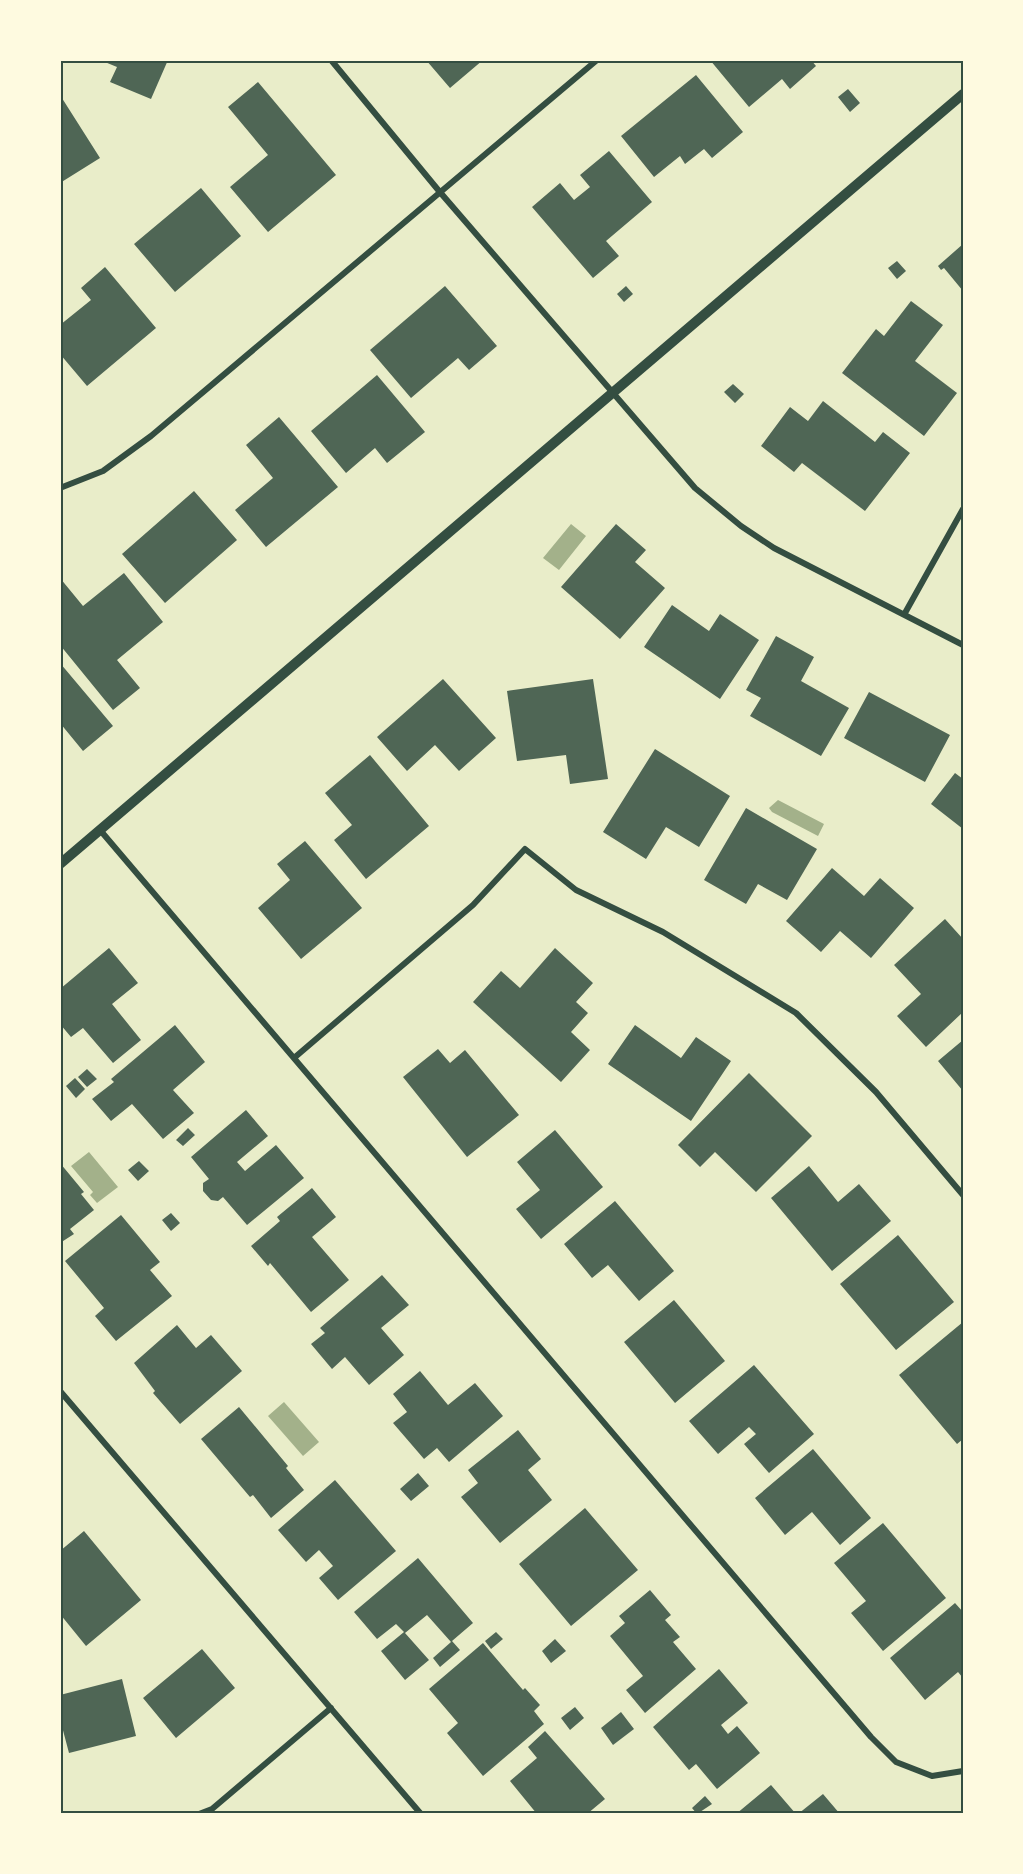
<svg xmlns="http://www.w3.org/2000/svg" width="1023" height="1874" viewBox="0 0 1023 1874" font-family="Overpass,sans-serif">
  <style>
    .water { fill: #a3b18a }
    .building { fill: #4f6655 }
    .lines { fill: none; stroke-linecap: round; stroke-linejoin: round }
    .minor { stroke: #344e41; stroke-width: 6 }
    .tertiary { stroke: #344e41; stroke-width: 10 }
    .neatline { fill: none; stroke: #344e41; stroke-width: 2 }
  </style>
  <rect width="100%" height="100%" fill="#e9edc9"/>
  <path class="water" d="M 571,524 L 586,536 L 559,570 L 543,558 Z
    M 778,800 L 824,824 L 818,836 L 772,812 L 769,808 Z
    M 89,1152 L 118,1187 L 97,1203 L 90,1195 L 93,1192 L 71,1166 Z
    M 284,1402 L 319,1442 L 303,1456 L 268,1416 Z"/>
  <path class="building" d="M 100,60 L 168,60 L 151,99 L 110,82 L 117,67 Z
    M 426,60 L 483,60 L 450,88 Z
    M 710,60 L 811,60 L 816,66 L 790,89 L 782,79 L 749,107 Z
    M 696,75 L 743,132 L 712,158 L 704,149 L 685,164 L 680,156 L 654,177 L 621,136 Z
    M 258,82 L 336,175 L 268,232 L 230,187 L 268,155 L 228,107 Z
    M 848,89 L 860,103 L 850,112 L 838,97 Z
    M 60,95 L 100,158 L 60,183 Z
    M 609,151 L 652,202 L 606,241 L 619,256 L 593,278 L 532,207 L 560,183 L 574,200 L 590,187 L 580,175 Z
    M 201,188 L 241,236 L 175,292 L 134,244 Z
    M 963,244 L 963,291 L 944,268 L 941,270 L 938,266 Z
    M 897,261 L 906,271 L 897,279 L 888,268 Z
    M 105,267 L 156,328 L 87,386 L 60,354 L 60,325 L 91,300 L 81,288 Z
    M 445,286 L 497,346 L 469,370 L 458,358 L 411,398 L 370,350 Z
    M 626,286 L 633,294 L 624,302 L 617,294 Z
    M 911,301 L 943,325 L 915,361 L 957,393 L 924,436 L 842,373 L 876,329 L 884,336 Z
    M 377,375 L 425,432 L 387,463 L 375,448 L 346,473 L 311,431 Z
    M 733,384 L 744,394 L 735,403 L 724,392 Z
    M 823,401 L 875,442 L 883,432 L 910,453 L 865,511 L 802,463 L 794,472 L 761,446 L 790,407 L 808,421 Z
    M 279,417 L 338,487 L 266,547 L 235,510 L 273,478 L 246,445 Z
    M 194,491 L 237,540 L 165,603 L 122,554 Z
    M 616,524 L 646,550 L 635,562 L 665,588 L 620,639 L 561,587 Z
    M 124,573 L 163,622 L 117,660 L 140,688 L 113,710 L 60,645 L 60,578 L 83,606 Z
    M 672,605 L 709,631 L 720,614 L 759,640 L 720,699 L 644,647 Z
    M 776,636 L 814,657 L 801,681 L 849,708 L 821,756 L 750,716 L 761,698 L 746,690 Z
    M 60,663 L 113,726 L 83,751 L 60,723 Z
    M 443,679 L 496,738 L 459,771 L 435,745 L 407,771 L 377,737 Z
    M 593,679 L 608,779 L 570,784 L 566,755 L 517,761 L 507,691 Z
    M 869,692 L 950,735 L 925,782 L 844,738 Z
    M 655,749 L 730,796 L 699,847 L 666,827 L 646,859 L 603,832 Z
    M 370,755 L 429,826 L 366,879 L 334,840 L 352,825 L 325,793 Z
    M 955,773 L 963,779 L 963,829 L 931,804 Z
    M 746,808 L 817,849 L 787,900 L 758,884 L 746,904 L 704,880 Z
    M 305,841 L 362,908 L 301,959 L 258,908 L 290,880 L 277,864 Z
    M 832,868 L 864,896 L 880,878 L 914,908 L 871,958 L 840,931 L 821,952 L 786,921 Z
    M 945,919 L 963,939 L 963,1012 L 926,1047 L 897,1016 L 921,994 L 894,965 Z
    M 109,948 L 138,983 L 112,1004 L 141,1040 L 113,1063 L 83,1028 L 71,1037 L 60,1024 L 60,989 Z
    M 555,948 L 593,983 L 576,1002 L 588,1013 L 571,1032 L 590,1050 L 561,1082 L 473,1002 L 501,971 L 520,988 Z
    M 175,1025 L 205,1062 L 173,1090 L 194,1113 L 163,1139 L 132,1104 L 111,1121 L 92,1099 L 114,1082 L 111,1079 Z
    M 635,1025 L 681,1058 L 696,1037 L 731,1061 L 691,1121 L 608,1064 Z
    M 963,1040 L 963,1091 L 938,1061 Z
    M 438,1049 L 450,1063 L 465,1050 L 519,1115 L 467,1157 L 403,1077 Z
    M 87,1069 L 97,1079 L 87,1087 L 78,1077 Z
    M 749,1073 L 812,1136 L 756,1192 L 715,1152 L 700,1167 L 678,1145 Z
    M 75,1078 L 85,1089 L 76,1098 L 66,1086 Z
    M 246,1110 L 268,1136 L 237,1162 L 245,1171 L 276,1145 L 304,1178 L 247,1225 L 223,1197 L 218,1201 L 211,1200 L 203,1191 L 203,1183 L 209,1179 L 191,1157 Z
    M 188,1128 L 195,1135 L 183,1146 L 176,1140 Z
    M 555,1130 L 603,1187 L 541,1239 L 516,1209 L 540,1190 L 517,1162 Z
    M 139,1161 L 149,1171 L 138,1181 L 128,1170 Z
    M 60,1163 L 84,1192 L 81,1194 L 94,1210 L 70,1229 L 74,1234 L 60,1243 Z
    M 809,1166 L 838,1202 L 859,1184 L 891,1221 L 832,1271 L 771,1198 Z
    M 312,1188 L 336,1217 L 312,1237 L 349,1280 L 311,1312 L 270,1263 L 268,1266 L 251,1246 L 280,1221 L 277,1217 Z
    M 615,1201 L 674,1271 L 639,1301 L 608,1265 L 592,1278 L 564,1244 Z
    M 171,1213 L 180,1223 L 171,1231 L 162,1220 Z
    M 121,1215 L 160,1262 L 150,1270 L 172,1296 L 116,1341 L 95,1316 L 104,1308 L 65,1261 Z
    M 898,1235 L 954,1302 L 896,1350 L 840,1284 Z
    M 382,1275 L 409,1305 L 381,1328 L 404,1355 L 369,1385 L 345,1357 L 332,1369 L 311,1344 L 325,1333 L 320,1328 Z
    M 674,1300 L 725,1361 L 675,1403 L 624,1342 Z
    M 963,1322 L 963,1439 L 957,1444 L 899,1375 Z
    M 177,1325 L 196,1348 L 211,1335 L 242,1371 L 180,1424 L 153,1393 L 155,1391 L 134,1363 Z
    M 754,1365 L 814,1434 L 769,1473 L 744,1444 L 756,1434 L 749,1427 L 718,1454 L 689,1421 Z
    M 420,1371 L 448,1405 L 475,1383 L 503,1416 L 449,1462 L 437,1448 L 424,1459 L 393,1423 L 407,1412 L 393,1394 Z
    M 239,1407 L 288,1466 L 286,1468 L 304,1490 L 271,1518 L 253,1495 L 250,1497 L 201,1439 Z
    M 518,1430 L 541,1459 L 528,1470 L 552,1500 L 500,1543 L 461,1497 L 478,1483 L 468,1470 Z
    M 813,1449 L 871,1518 L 840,1545 L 812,1512 L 785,1535 L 755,1498 Z
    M 418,1473 L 429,1486 L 411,1501 L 400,1489 Z
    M 335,1480 L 396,1551 L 338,1600 L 319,1578 L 333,1566 L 319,1550 L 306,1562 L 278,1530 Z
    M 585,1508 L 638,1570 L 571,1626 L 519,1564 Z
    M 883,1523 L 946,1598 L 883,1651 L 851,1613 L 866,1601 L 834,1563 Z
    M 84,1531 L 141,1600 L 86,1646 L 60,1614 L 60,1551 Z
    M 418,1558 L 473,1623 L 452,1641 L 460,1650 L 440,1667 L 433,1658 L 451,1642 L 427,1615 L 405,1633 L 429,1660 L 405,1680 L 381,1651 L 404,1632 L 396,1624 L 377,1639 L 354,1612 Z
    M 650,1590 L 671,1615 L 665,1620 L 680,1637 L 673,1642 L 696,1669 L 645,1713 L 626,1690 L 643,1676 L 610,1636 L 625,1623 L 619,1616 Z
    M 955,1603 L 963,1612 L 963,1678 L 958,1672 L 925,1700 L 890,1658 Z
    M 496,1632 L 503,1639 L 491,1649 L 485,1641 Z
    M 555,1639 L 566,1651 L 551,1663 L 542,1651 Z
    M 483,1643 L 523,1690 L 525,1688 L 540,1705 L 534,1711 L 544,1724 L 483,1776 L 447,1733 L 458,1723 L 429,1689 Z
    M 202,1649 L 235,1688 L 176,1738 L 143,1698 Z
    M 719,1669 L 748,1703 L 721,1725 L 728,1734 L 737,1726 L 760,1753 L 717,1789 L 696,1764 L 689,1770 L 653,1727 Z
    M 122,1679 L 136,1736 L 69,1753 L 60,1719 L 60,1695 Z
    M 575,1707 L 584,1718 L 570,1730 L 561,1718 Z
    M 621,1712 L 634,1729 L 613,1745 L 601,1728 Z
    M 545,1731 L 605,1799 L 587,1814 L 537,1814 L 510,1781 L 537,1758 L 528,1747 Z
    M 771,1785 L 796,1814 L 736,1814 Z
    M 823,1794 L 840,1814 L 798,1814 Z
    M 705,1796 L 712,1804 L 697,1814 L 692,1808 Z"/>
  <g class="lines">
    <path class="minor" d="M 331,60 L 439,191 L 695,488 L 741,526 L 774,548 L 963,645
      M 60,488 L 103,471 L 151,436 L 597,60
      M 905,613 L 963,509
      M 100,830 L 871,1737 L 896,1762 L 932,1776 L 963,1771
      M 294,1058 L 473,905 L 525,849 L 576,890 L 663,932 L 796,1013 L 876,1092 L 963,1195
      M 60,1391 L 421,1814
      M 199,1814 L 212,1809 L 331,1708"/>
    <path class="tertiary" d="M 60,864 L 963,94"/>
  </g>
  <rect width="1023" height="1874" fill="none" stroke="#fefae0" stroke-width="123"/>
  <rect x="62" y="62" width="900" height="1750" class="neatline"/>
</svg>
